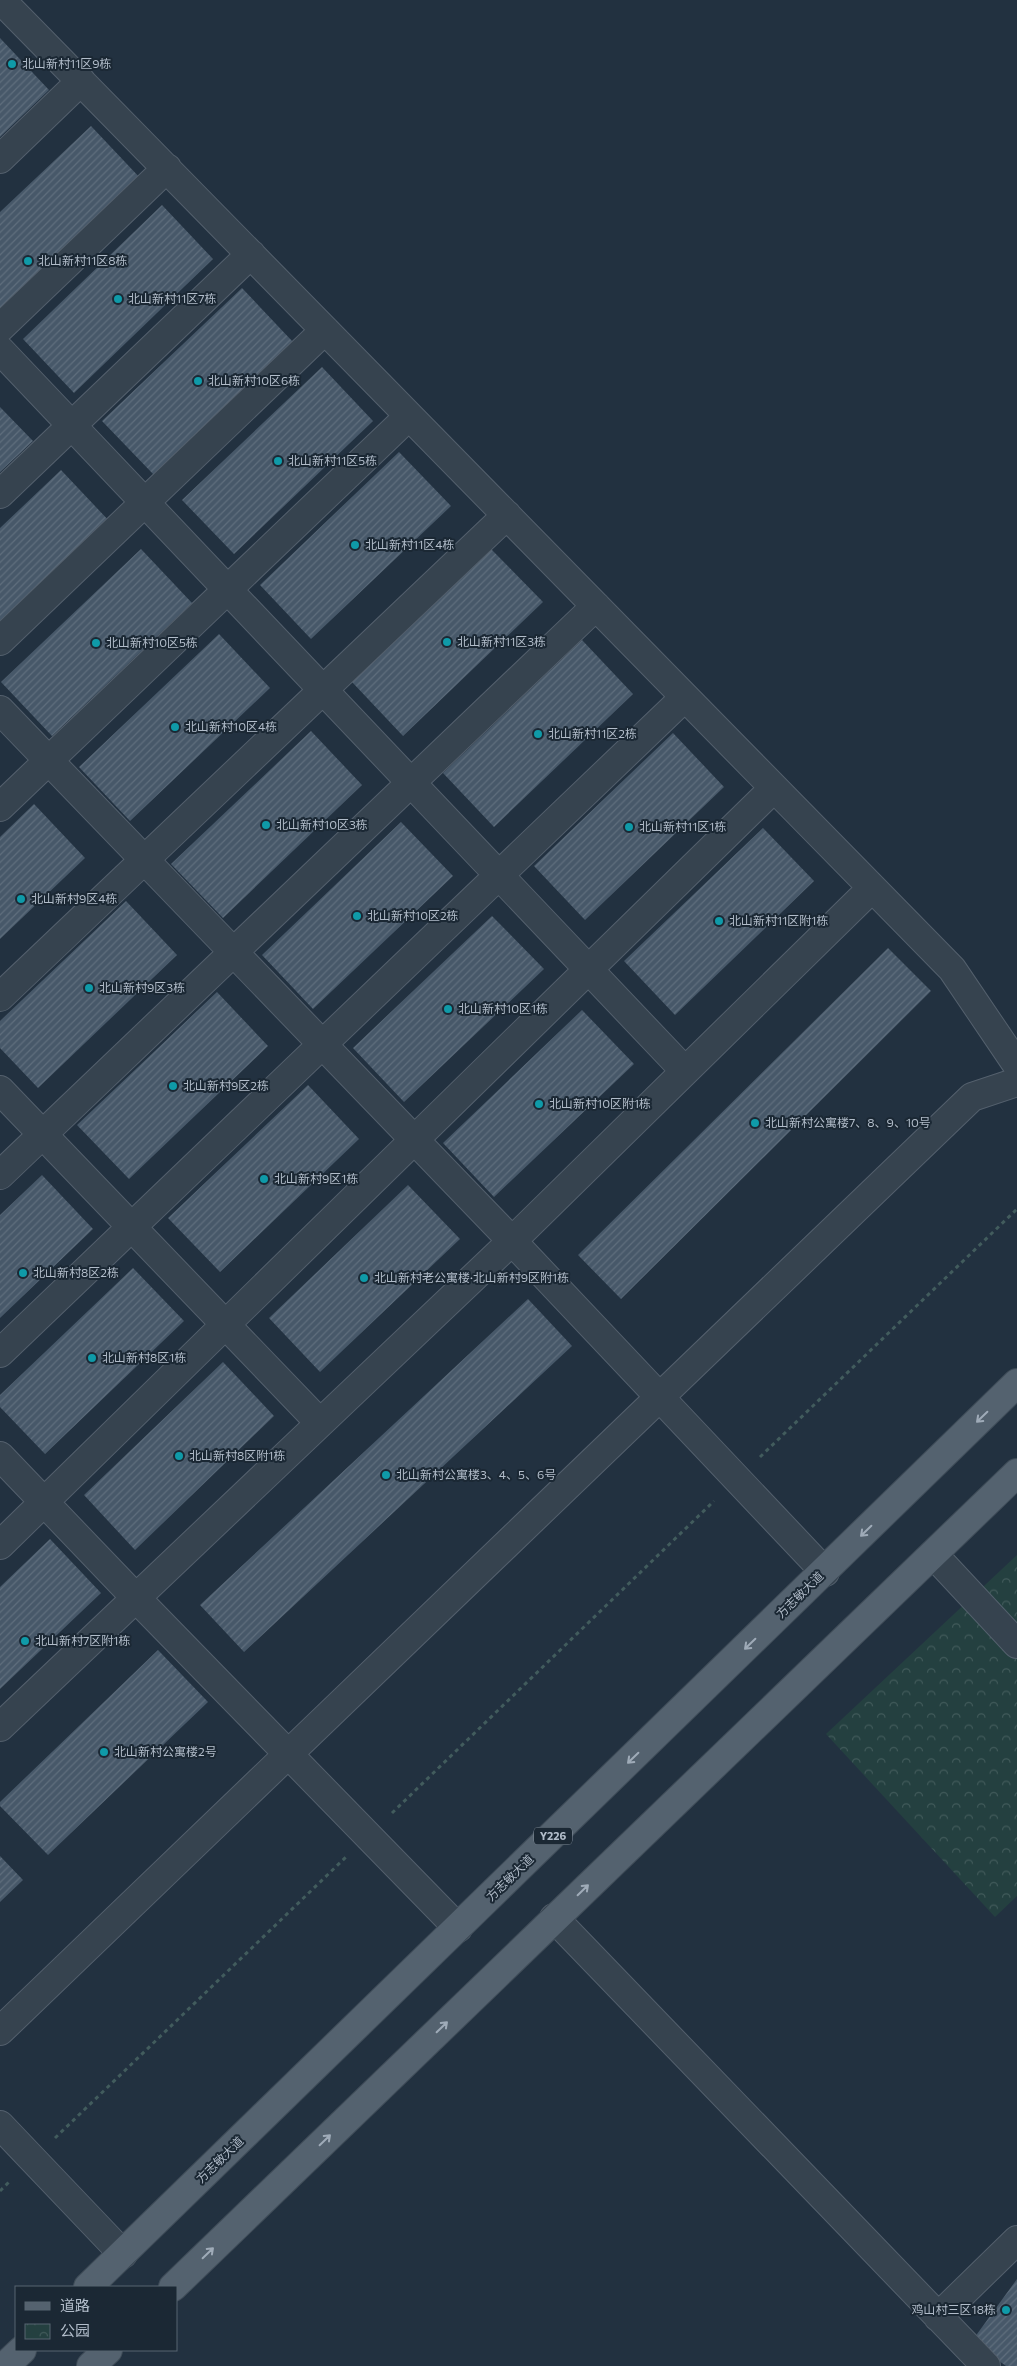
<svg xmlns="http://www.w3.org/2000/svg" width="1017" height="2366" viewBox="0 0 1017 2366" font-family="Commissioner,'Noto Sans SC',sans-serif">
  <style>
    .park { fill: url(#park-crowns) }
    .building { fill: url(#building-hatch) }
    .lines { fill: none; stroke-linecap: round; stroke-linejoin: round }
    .minor-casing { stroke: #54606d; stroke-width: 30 }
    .major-casing { stroke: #3f4c58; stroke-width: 30 }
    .path { stroke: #425c5d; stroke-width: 3; stroke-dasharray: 4 4; stroke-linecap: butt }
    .minor { stroke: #36434f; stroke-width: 28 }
    .major { stroke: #54626f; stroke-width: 28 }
    .oneway { stroke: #9fabb8 }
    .culture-dot { fill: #0f9aa8; stroke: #1b2834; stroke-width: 2 }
    .labels { text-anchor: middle; stroke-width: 4; stroke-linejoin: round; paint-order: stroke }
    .shield { fill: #1b2834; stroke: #85909d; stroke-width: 1 }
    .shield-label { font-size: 11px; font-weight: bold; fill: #b2bdca }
    .poi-label { font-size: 12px; fill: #b2bdca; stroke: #1b2834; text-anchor: start }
    .street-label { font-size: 12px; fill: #b2bdca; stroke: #1b2834 }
  </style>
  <defs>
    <pattern id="park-crowns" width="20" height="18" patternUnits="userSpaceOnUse" patternTransform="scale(1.25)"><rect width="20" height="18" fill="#244040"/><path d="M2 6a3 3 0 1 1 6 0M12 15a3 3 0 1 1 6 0" fill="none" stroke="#415a5a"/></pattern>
    <pattern id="building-hatch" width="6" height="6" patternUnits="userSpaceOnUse" patternTransform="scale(1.25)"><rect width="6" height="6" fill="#475869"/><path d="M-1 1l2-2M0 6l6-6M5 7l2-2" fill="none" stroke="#5f6e7d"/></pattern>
  </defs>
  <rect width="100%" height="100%" fill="#223140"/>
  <path class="park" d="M 1017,1555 L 1017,1896 L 995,1917 L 826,1734 Z"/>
  <path class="building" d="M 0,38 L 49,90 L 0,137 Z
    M 91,126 L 142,180 L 0,310 L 0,212 Z
    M 162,205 L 213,259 L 74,393 L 23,339 Z
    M 242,288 L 293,342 L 154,475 L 102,421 Z
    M 322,367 L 373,421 L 234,554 L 182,500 Z
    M 0,407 L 33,441 L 0,472 Z
    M 399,452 L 451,506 L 311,639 L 260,585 Z
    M 61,470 L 112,524 L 0,631 L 0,528 Z
    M 141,549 L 192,603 L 52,736 L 1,682 Z
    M 491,549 L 543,602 L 403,736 L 352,682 Z
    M 219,634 L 270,688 L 130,821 L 79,767 Z
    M 582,640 L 633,694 L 494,827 L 443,773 Z
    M 311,731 L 362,785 L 223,918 L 171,864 Z
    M 673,733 L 724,787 L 585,920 L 534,866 Z
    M 34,804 L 85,858 L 0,939 L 0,837 Z
    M 401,822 L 453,876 L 313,1009 L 262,955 Z
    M 763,828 L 814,881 L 675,1015 L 624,961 Z
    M 126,901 L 177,955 L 38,1088 L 0,1048 L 0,1021 Z
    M 492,916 L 544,969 L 404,1102 L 353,1048 Z
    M 888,948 L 931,991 L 621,1299 L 578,1255 Z
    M 217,992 L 268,1046 L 129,1179 L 77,1125 Z
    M 582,1010 L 634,1064 L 494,1197 L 443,1143 Z
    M 308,1085 L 359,1139 L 220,1272 L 168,1218 Z
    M 42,1175 L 93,1229 L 0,1318 L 0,1215 Z
    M 408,1185 L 460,1239 L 320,1372 L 269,1318 Z
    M 133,1268 L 184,1321 L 45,1454 L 0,1407 L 0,1395 Z
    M 528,1299 L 572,1346 L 244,1652 L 200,1605 Z
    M 223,1362 L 274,1416 L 135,1550 L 84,1495 Z
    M 50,1539 L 101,1593 L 0,1689 L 0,1587 Z
    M 158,1650 L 208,1702 L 48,1855 L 0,1806 L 0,1802 Z
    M 0,1856 L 23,1880 L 0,1902 Z
    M 1017,2279 L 1017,2366 L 1006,2366 L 972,2341 Z"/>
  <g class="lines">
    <g class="minor-casing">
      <path id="minor" d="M 1,0 L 952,969 L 1017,1065
        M 0,159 L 81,81
        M 0,328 L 167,168
        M 0,350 L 685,1071
        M 0,494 L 251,254
        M 0,641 L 325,330
        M 0,710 L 512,1241 L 825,1572
        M 0,807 L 409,416
        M 0,997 L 507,515
        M 0,1090 L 320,1423
        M 0,1175 L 596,606
        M 0,1353 L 685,697
        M 0,1456 L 136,1598 L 458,1928
        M 0,1545 L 774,788
        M 934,1555 L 1017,1644
        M 0,1727 L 512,1241 L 872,888
        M 554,1918 L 986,2366
        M 0,2031 L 972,1097 L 1017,1082
        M 0,2125 L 123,2254
        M 938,2317 L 1017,2240"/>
    </g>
    <g class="major-casing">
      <path id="major" d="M 88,2287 L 1017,1383
        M 173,2287 L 1017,1473
        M 5,2366 L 22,2350
        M 91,2366 L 108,2350"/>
    </g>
    <path class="path" d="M 760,1457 L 1017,1209
      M 392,1813 L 714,1501
      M 55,2138 L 346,1857
      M 0,2191 L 9,2182"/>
    <use href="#minor" class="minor"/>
    <use href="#major" class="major"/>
  </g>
  <defs><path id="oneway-shaft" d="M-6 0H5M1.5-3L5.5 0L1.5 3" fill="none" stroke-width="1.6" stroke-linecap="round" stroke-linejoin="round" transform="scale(1.25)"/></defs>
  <g class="oneway">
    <use href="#oneway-shaft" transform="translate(982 1417) rotate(136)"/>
    <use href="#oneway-shaft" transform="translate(866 1531) rotate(136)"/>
    <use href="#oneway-shaft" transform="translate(750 1644) rotate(136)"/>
    <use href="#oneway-shaft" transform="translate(633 1758) rotate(136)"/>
    <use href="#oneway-shaft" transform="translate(583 1890) rotate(-44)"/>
    <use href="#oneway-shaft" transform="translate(442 2027) rotate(-44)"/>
    <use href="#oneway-shaft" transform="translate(325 2140) rotate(-44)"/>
    <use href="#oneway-shaft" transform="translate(208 2253) rotate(-44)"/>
  </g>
  <g class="culture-dot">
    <circle cx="12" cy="64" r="5"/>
    <circle cx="28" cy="261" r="5"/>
    <circle cx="118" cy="299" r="5"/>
    <circle cx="198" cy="381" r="5"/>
    <circle cx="278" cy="461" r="5"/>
    <circle cx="355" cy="545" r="5"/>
    <circle cx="447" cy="642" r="5"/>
    <circle cx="96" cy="643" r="5"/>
    <circle cx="175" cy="727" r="5"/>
    <circle cx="538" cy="734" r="5"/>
    <circle cx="266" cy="825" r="5"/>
    <circle cx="629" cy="827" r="5"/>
    <circle cx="21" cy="899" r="5"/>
    <circle cx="357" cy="916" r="5"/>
    <circle cx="719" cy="921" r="5"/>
    <circle cx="89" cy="988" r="5"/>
    <circle cx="448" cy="1009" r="5"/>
    <circle cx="173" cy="1086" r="5"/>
    <circle cx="539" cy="1104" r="5"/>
    <circle cx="755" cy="1123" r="5"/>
    <circle cx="264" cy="1179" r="5"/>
    <circle cx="23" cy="1273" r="5"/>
    <circle cx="364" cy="1278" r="5"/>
    <circle cx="92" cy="1358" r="5"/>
    <circle cx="179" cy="1456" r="5"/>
    <circle cx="386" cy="1475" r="5"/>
    <circle cx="25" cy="1641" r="5"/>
    <circle cx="104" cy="1752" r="5"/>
    <circle cx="1006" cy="2310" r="5"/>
  </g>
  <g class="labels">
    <rect class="shield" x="534" y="1827.5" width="38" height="17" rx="4"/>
    <g class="shield-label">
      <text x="553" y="1840">Y226</text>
    </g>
    <g class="poi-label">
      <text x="22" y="68">北山新村11区9栋</text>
      <text x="38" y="265">北山新村11区8栋</text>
      <text x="128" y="303">北山新村11区7栋</text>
      <text x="208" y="385">北山新村10区6栋</text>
      <text x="288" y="465">北山新村11区5栋</text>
      <text x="365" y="549">北山新村11区4栋</text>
      <text x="457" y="646">北山新村11区3栋</text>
      <text x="106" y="647">北山新村10区5栋</text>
      <text x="185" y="731">北山新村10区4栋</text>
      <text x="548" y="738">北山新村11区2栋</text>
      <text x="276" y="829">北山新村10区3栋</text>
      <text x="639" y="831">北山新村11区1栋</text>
      <text x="31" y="903">北山新村9区4栋</text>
      <text x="367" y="920">北山新村10区2栋</text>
      <text x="729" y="925">北山新村11区附1栋</text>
      <text x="99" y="992">北山新村9区3栋</text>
      <text x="458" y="1013">北山新村10区1栋</text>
      <text x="183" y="1090">北山新村9区2栋</text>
      <text x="549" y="1108">北山新村10区附1栋</text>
      <text x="765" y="1127">北山新村公寓楼7、8、9、10号</text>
      <text x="274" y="1183">北山新村9区1栋</text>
      <text x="33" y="1277">北山新村8区2栋</text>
      <text x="374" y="1282">北山新村老公寓楼·北山新村9区附1栋</text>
      <text x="102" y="1362">北山新村8区1栋</text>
      <text x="189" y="1460">北山新村8区附1栋</text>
      <text x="396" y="1479">北山新村公寓楼3、4、5、6号</text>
      <text x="35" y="1645">北山新村7区附1栋</text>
      <text x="114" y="1756">北山新村公寓楼2号</text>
      <text x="996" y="2314" text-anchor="end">鸡山村三区18栋</text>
    </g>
    <g class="street-label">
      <text transform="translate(800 1595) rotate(-44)" y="4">方志敏大道</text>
      <text transform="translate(510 1878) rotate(-44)" y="4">方志敏大道</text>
      <text transform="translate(220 2160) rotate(-44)" y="4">方志敏大道</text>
    </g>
  </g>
  <rect x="15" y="2286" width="162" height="65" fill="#1b2834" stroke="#576470"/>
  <rect x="25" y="2302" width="25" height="8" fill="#54626f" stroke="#576470"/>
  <text x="60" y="2311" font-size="15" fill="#b2bdca">道路</text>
  <rect x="25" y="2324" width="25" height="15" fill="url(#park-crowns)" stroke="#576470"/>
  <text x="60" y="2336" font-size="15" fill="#b2bdca">公园</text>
</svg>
